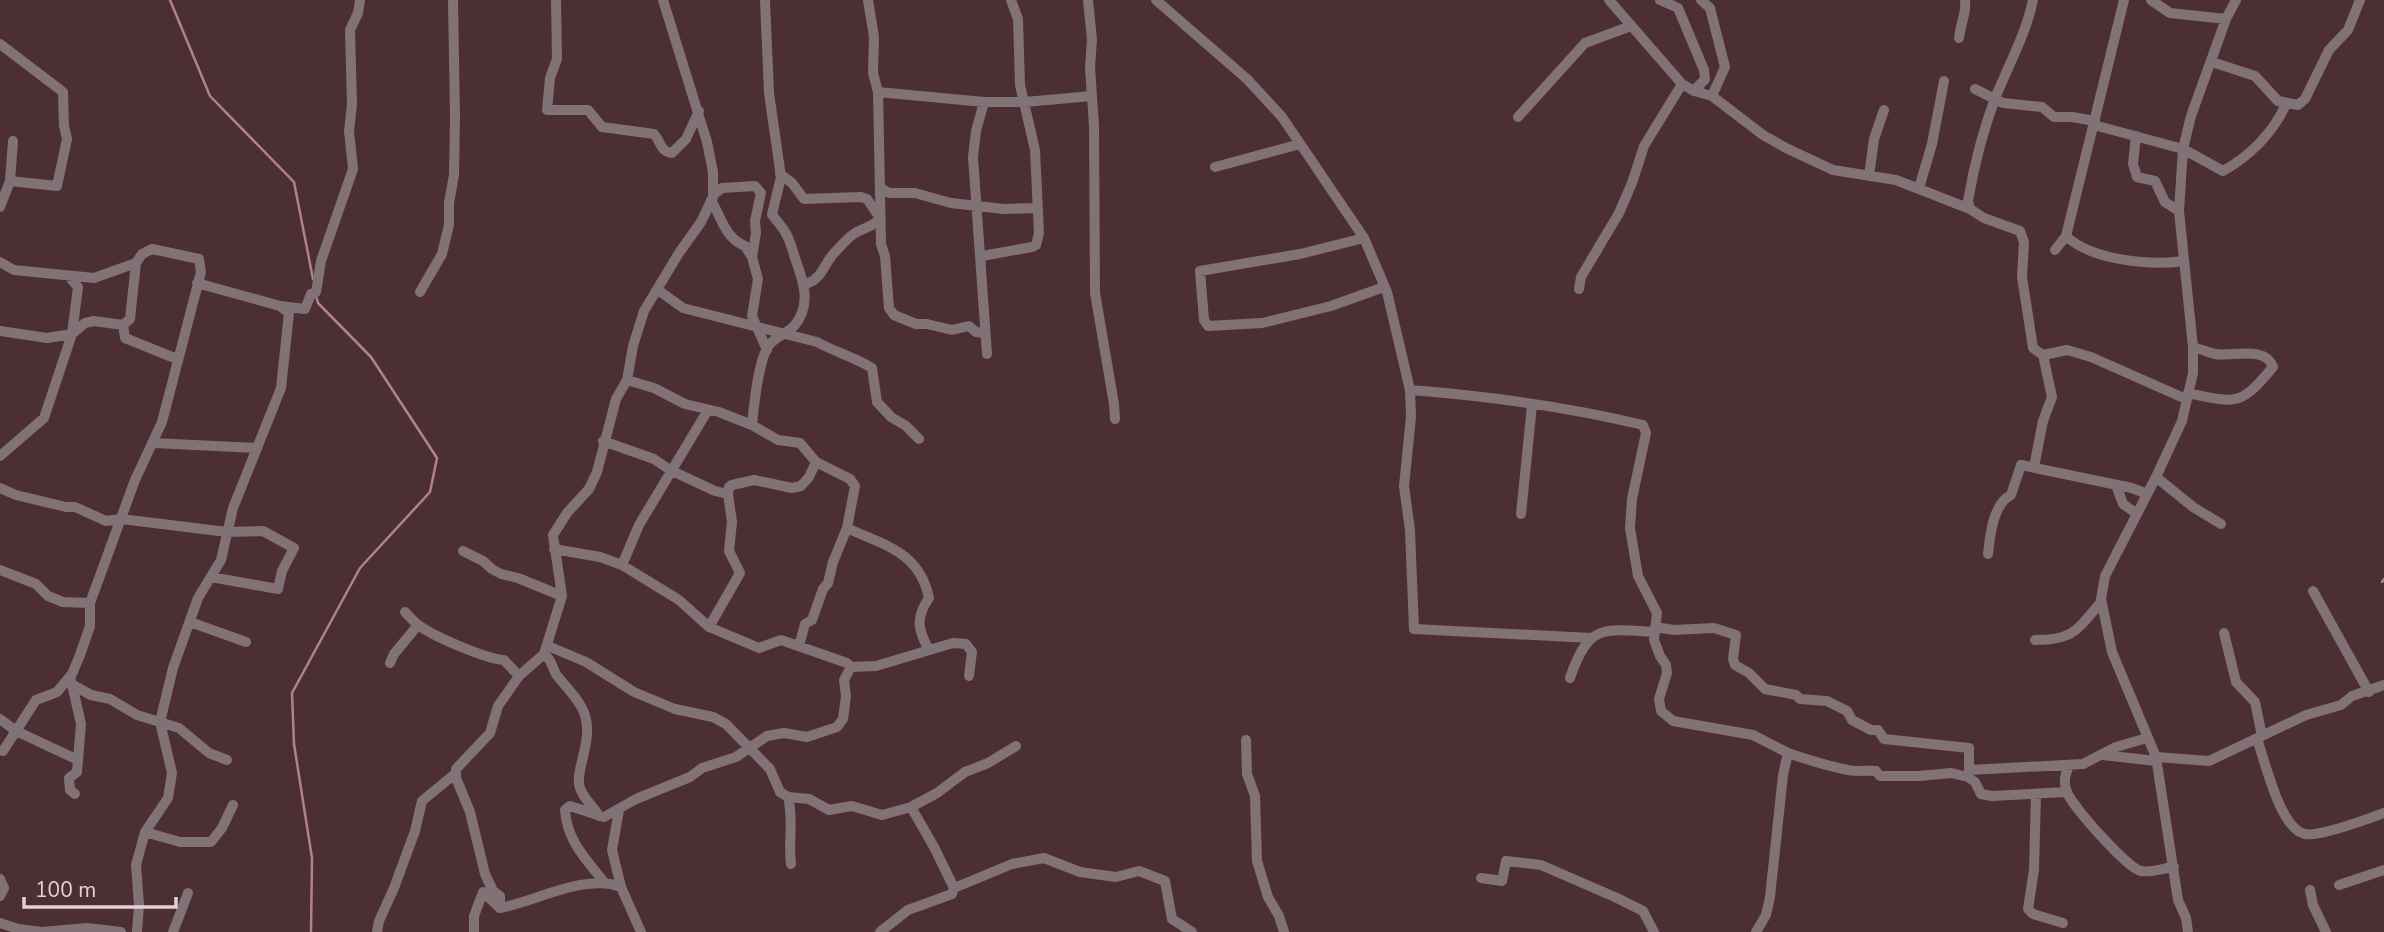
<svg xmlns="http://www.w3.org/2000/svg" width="2384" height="932" viewBox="0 0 2384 932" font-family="'Nunito Sans',sans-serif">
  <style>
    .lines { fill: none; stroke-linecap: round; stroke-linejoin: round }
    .stream { stroke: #b2818e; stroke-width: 2.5 }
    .minor { stroke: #817275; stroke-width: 10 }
  </style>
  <rect width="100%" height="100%" fill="#4b2f35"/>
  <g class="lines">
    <path class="stream" d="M 170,0 L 210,96 L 294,182 L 313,279
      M 2382,582 L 2384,579
      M 311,932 L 312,858 L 294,744 L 292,693 L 360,568 L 430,492 L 437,458 L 371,357 L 318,303 L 316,296"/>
    <path class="minor" d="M 556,0 L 557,59 L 550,78 L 547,110 L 588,110 L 602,127 L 654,134 C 661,141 659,151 672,153 L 686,139 L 699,111
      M 868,0 L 874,37 L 873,73 L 878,92 L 881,244 L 885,256 L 889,308 L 894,315 L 916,324 L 927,324 L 952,330 L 969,326 L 976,332 L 984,333
      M 1088,0 L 1092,40 L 1090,67 L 1094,126 L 1095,293 L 1114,404 L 1115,419
      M 1156,0 L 1247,79 L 1282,117 L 1364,238 L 1387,292 L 1410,390 L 1411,417 L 1404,486 L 1410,530 L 1414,629 L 1591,638
      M 1609,0 L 1682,84 L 1694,91 L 1712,96 L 1763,135 L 1786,148 L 1833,170 L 1896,180 L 1970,209
      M 1660,0 L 1678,8 L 1704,70 L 1705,79 L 1694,91
      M 1701,0 L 1710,8 L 1725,67 L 1712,96
      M 2033,0 C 2026,34 2009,64 1996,96 C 1983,130 1974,166 1968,201 L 1970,209 L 1984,218 L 2020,231 L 2024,242 L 2022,277 L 2033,348 L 2043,355 L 2067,350 L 2091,357 L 2186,399
      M 2151,0 L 2170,13 L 2226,19
      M 1959,38 C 1960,25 1967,13 1965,0
      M 0,44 L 63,92 L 64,126 L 67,139 L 57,186 L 10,181 L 0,207
      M 2212,62 L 2255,76 L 2278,101 L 2298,105 L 2305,99 L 2329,50 L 2348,30 L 2360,0
      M 1975,89 L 2003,103 L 2042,107 L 2054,117 L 2072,117 L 2095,121
      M 878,92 L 984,102 L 1025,102 L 1092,96
      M 984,102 L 976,131 L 973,157 L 987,354
      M 1518,117 L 1585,43 L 1631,26
      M 2094,125 L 2183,149 L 2223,171 C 2250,156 2274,132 2286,104
      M 2136,136 L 2133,164 L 2137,177 L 2155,181 L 2165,202 L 2179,211
      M 1215,167 L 1300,144
      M 780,174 L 792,183 L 804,199 L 861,197 L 867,199 L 880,218 C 873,228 860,228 851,236 C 845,241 840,247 835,252 C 824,263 822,281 804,284
      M 1869,176 L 1874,139 L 1884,110
      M 10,181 L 13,141
      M 881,188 L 889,193 L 915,193 L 951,203 L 1004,209 L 1036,208
      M 1919,188 L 1932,144 L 1944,81
      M 713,195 L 722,188 L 755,186 L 761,193 L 755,221 L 756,233 L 752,257
      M 711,200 C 721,217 725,238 745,246 L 752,257 L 758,279 L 752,316 L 767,350
      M 2066,236 C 2091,260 2150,266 2184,261
      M 1364,238 L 1300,254 L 1200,271 L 1204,320 L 1208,326 L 1262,323 L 1331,306 L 1384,287
      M 2055,250 L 2066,236 L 2124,0
      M 982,256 L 1032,247 L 1036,245 L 1039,233 L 1035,150 L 1020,85 L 1018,19 L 1011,0
      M 0,262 L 14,270 L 94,278 L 136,263
      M 1579,289 L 1581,277 L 1619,213 L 1632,183 L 1644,146 L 1682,84
      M 658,290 L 683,308 L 817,342 C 835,352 854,357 872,368 L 877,402 L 891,417 L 906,426 L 919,439
      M 420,292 L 442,254 L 449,225 L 449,203 L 454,175 L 455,117 L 453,0
      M 280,306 L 305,309 L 311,294 L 316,292 L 321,261 L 353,169 L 349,131 L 352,104 L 350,30 L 358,13 L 360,0
      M 123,325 L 125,338 L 177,359
      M 0,331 L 47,338 L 72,334 L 85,323 L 94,321 L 123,325 L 130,319 L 136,263 L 142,254 L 152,249 L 199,259 L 201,272 L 162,422 L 135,480 L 90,603 L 90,626 L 80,655 L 72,674 L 57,692 L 36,700 L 3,751
      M 627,380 L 654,388 L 685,404 L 719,412 L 752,425 L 778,440 L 800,443 L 816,462 L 850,479 L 855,486 L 847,528 L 833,562 L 828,583 L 823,589 L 812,620 L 805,624 L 799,646
      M 1410,390 C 1488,396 1568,407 1643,425 L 1646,433 L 1632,499 L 1630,528 L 1638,576 L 1657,613 L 1654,640 L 1660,656 L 1666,665 L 1667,673 L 1659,699 L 1661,711 L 1673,721 L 1753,735 L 1788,753 L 1783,775 L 1770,897 L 1766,915 L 1756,932
      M 2188,393 C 2236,403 2240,407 2273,367 C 2265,345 2233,357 2215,354 C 2208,352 2200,349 2193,347
      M 752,425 C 754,405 758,361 769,345 C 775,337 788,333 795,325 C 812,304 803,280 795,258 C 792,249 790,239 785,232 C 782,226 776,221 772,214 L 781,177 L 769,93 L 765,0
      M 603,441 L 654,459 L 670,470 L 715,491 L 728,494 L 732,522 L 729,551 L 740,573 L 709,627
      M 153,443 L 256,448
      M 0,456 L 44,418 L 72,334 L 78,287 L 70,278
      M 2034,467 L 2043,421 L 2052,397 L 2043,355
      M 2156,477 L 2193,507 L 2221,524
      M 2116,485 L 2123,504 L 2137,514
      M 0,488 L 16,495 L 66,507 L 75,507 L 106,521 L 121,519 L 227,532 L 263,531 L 294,548 L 282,571 L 278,589 L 211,577
      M 728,494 L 729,487 L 732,485 L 754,480 L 792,488 L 801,486 L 809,477 L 816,462
      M 1521,514 L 1532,405
      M 847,528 C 885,546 919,551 929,598 C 915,618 918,630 929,650
      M 554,549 L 600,557 L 622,565 L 679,600 L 709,627 L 759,648 L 781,640 L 847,663 L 851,667 L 876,666 L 953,643 L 966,644 L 972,652 L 969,676
      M 463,551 L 483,561 L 492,569 L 501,574 L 518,578 L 562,596
      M 1988,554 C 1990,535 1993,504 2011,495 L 2021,465 L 2132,488 L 2147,494
      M 622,565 L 639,525 L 708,410
      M 0,570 L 36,584 L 48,596 L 63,602 L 90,603
      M 2313,591 L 2369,692
      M 405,612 C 409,616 413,621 417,624 C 432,636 486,659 504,660 L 519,676
      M 190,622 L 246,642
      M 1655,627 L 1674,630 L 1714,628 L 1736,635 L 1733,659 L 1735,665 L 1749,673 L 1765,689 L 1796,695 L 1800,699 L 1827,701 L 1847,711 L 1852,720 L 1871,730 L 1878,730 L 1884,739 L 1969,748 L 1969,770 L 2083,764 L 2116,747 L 2147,738
      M 2224,633 L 2236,682 L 2255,702 L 2262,736
      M 2035,640 C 2074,640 2077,630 2101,602
      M 548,646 L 586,662 L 634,692 L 675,709 L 713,717 L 726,724 L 770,769 L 780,792 L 788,797 L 809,799 L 829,810 L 852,806 L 882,815 L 911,807 L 937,793 L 965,772 L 988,763 L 1016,746
      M 544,654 C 553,660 552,670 558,677 C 587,710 593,718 582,761 C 580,770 577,780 580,788 C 583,798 594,807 599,816
      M 390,663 L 394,654 L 418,625
      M 1570,678 C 1589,623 1603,629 1655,632
      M 71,680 L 81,724 L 77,772 L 69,778 L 70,790 L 75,794
      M 71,684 L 91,695 L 110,699 L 137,715 L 179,728 L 209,753 L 227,760
      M 0,719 L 16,731 L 78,760
      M 2257,739 C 2265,761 2280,829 2305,834 C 2319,837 2368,819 2384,813
      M 1246,740 L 1247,774 L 1255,796 L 1257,861 L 1268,897 L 1279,916 L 1284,932
      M 1788,753 C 1808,760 1828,766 1848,770 C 1856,772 1867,770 1876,771 L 1880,776 L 1919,776 L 1951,773 L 1968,777 L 1975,782 L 1981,794 L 1992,796 L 2067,792
      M 2103,755 L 2156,761
      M 2156,757 L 2209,761 L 2306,715 L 2341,705 L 2352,696 L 2384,685
      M 2069,766 C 2065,775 2063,782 2067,792 C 2072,806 2128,869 2141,871 C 2150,873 2164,868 2174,867
      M 2036,794 L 2034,870 L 2028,909 L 2033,914 L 2063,923
      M 788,797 C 794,819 788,842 791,864
      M 911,807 L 934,847 L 954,888
      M 619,810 L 612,850 L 621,887 L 641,932
      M 145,832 L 180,842 L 211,842 L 222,828 L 233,805
      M 1481,878 L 1502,881 L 1506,861 L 1541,865 L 1617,898 L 1643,911 L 1654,932
      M 0,879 L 4,888 L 0,896
      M 604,882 C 586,859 567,841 565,810 L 570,806 L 604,817 L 636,799 L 690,777 L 702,768 L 736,757 L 767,736 L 784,733 L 807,737 L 837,727 L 843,719 L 846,696 L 844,680 L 851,667
      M 2339,885 L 2384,870
      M 621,887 C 585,873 537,901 500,908 L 500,896 L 493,891 L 485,874 L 470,812 L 456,778 L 456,769 L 490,733 L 498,706 L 519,676 L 544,654 L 562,596 L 553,535 L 567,513 L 589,489 L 597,472 L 616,399 L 627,380 L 633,346 L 644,311 L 679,253 L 701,222 L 713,197 L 713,172 L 707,142 L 663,0
      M 2310,890 L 2313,905 L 2326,932
      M 0,923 L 18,929 L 42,932 L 87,928 L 121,932
      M 137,932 L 139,905 L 136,865 L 145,832 L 168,798 L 172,773 L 160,722 L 173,668 L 198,598 L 221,560 L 233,508 L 281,388 L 289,313 L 280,306 L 197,283
      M 173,932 L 188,893
      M 377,932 L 379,921 L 394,888 L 415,831 L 422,801 L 456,773
      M 474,932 L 474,916 L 483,892 L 500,908
      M 880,932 L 908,910 L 952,894 L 954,888 L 1012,864 L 1044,858 L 1080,872 L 1116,877 L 1139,871 L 1165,881 L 1172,919 L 1192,932
      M 2188,932 L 2186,918 L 2178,900 L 2156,757 L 2112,652 L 2101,599 L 2105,576 L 2156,477 L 2182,421 L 2193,373 L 2193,347 L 2179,211 L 2183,149 L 2191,116 L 2226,19 L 2236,0"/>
  </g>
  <path d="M24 897v10h152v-10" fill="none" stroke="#e4d1d5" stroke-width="3.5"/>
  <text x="35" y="897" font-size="21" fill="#e4d1d5" stroke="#4b2f35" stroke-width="5" paint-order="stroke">100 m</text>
</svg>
